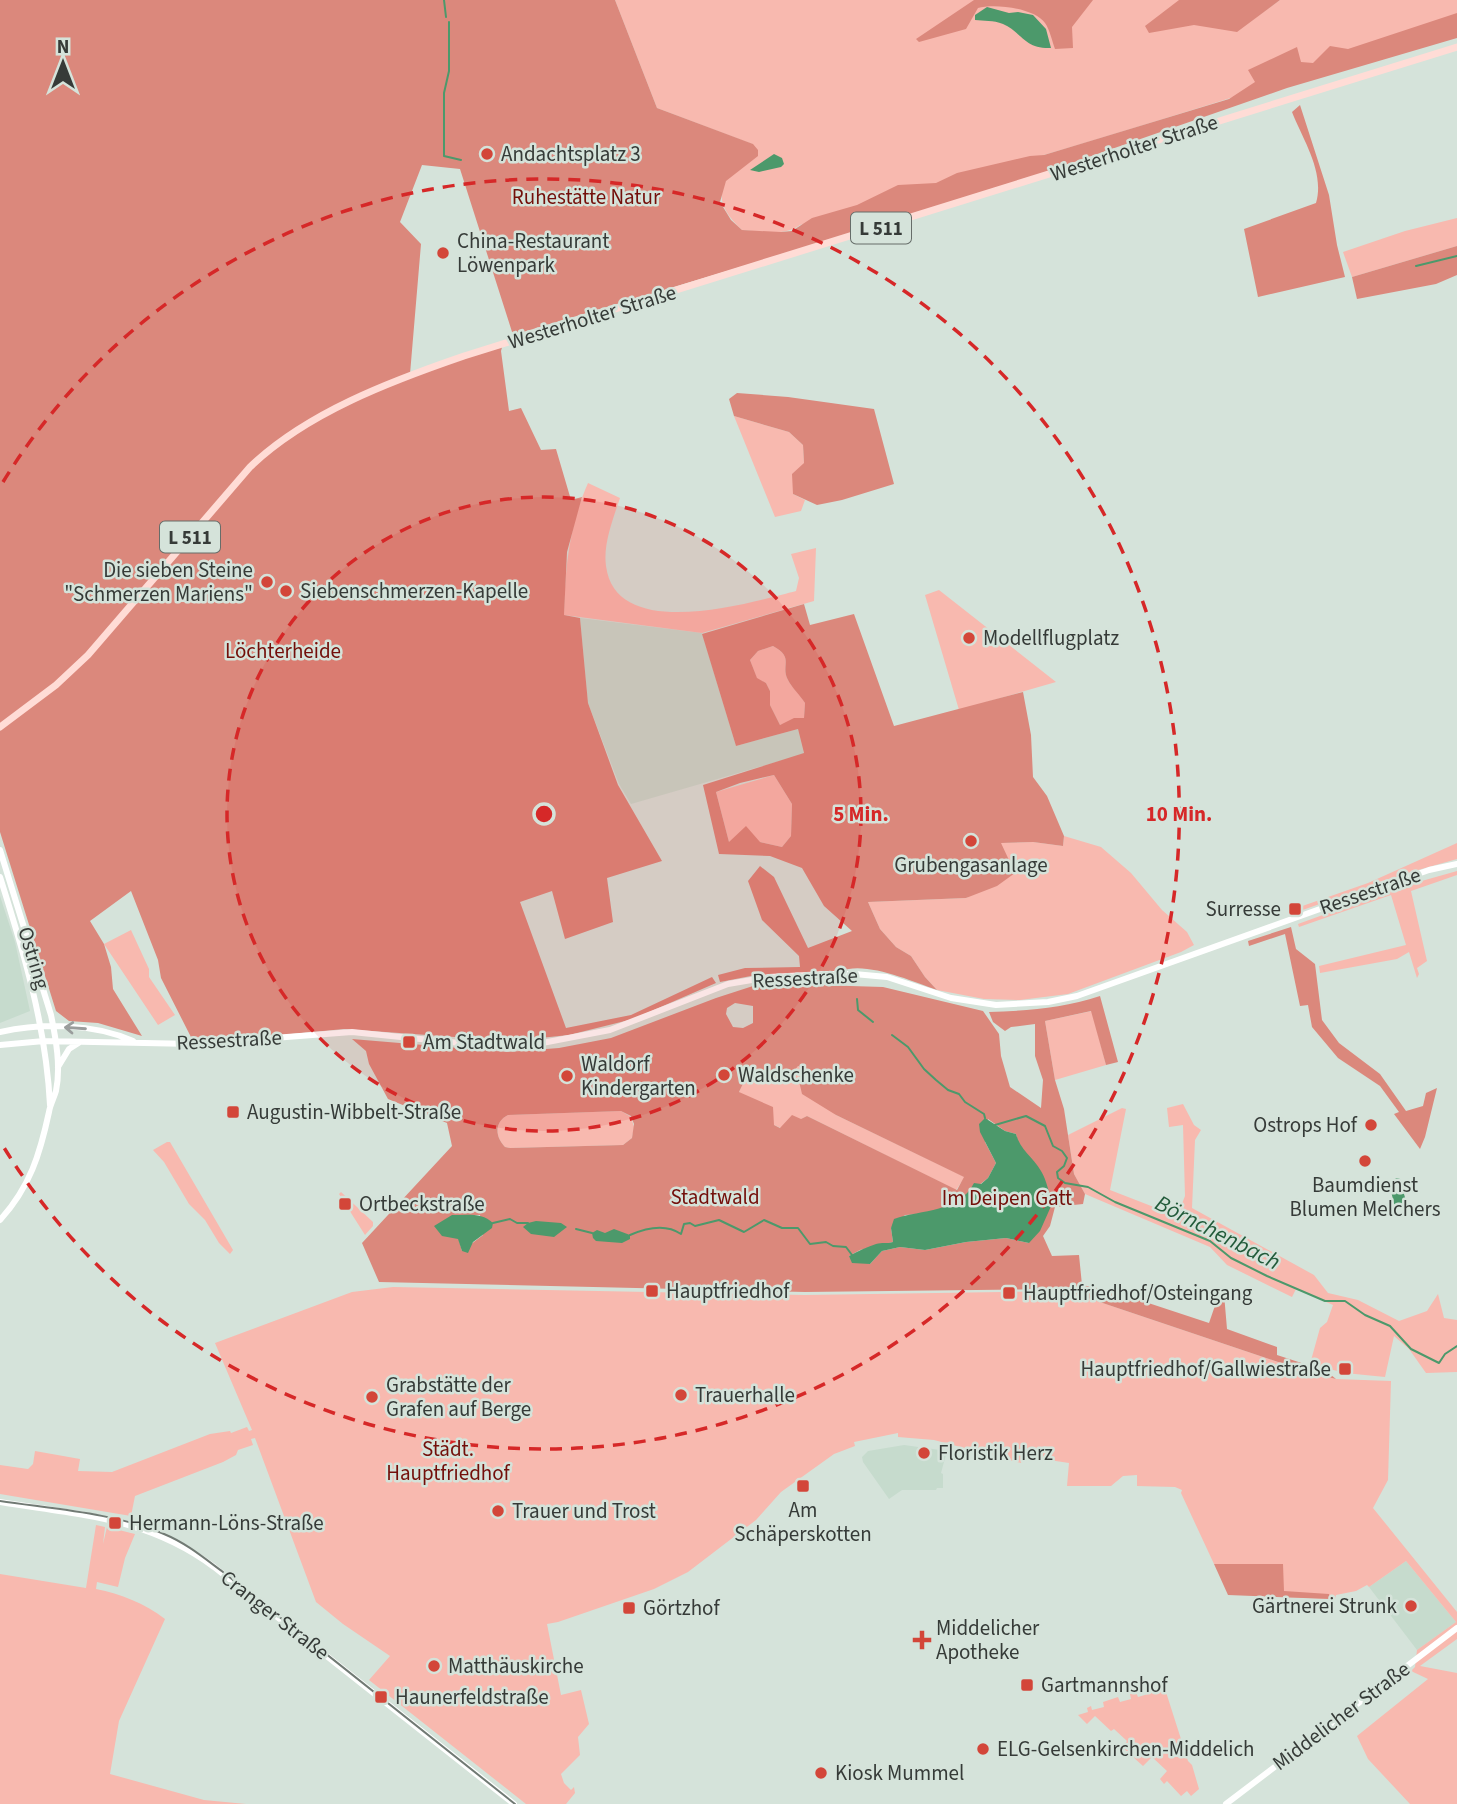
<svg xmlns="http://www.w3.org/2000/svg" width="1457" height="1804" viewBox="0 0 1457 1804" font-family="'Source Sans 3',sans-serif">
  <style>
    .built { fill: #c6dbcd }
    .green { fill: #f8b9af }
    .forest { fill: #db887c; fill-rule: evenodd }
    .water { fill: #4c996b }
    .lines { fill: none; stroke-linecap: round; stroke-linejoin: round }
    .stream { stroke: #4c996b; stroke-width: 2 }
    .secondary { stroke: #fff; stroke-width: 6 }
    .primary { stroke: #ffdcd6; stroke-width: 7 }
    .tram { stroke: #717a74; stroke-width: 2 }
    .oneway { stroke: #9a9d9c }
    .ring { fill: none; stroke: #d62828; stroke-width: 3.5; stroke-dasharray: 12 9 }
    .poi-dot { fill: #d34639; stroke: #d5e3da; stroke-width: 2.5 }
    .labels { text-anchor: middle; stroke-width: 5; stroke-linejoin: round; paint-order: stroke }
    .shield { fill: #d5e3da; stroke: #666d69; stroke-width: 2 }
    .shield-label { font-size: 19px; font-weight: bold; fill: #363b38 }
    .street-label { font-size: 21px; fill: #363b38; stroke: #d5e3da }
    .poi-label { font-size: 21px; fill: #363b38; stroke: #d5e3da; text-anchor: start }
    .park-label { font-size: 21px; fill: #730f0a; stroke: #d5e3da }
    .water-label { font-size: 23px; font-style: italic; fill: #225b3a; stroke: #d5e3da }
    .centre { fill: #d62828; stroke: #d5e3da; stroke-width: 3.5 }
    .ring-label { font-size: 21px; text-anchor: middle; font-weight: bold; fill: #d62828; stroke: #d5e3da; stroke-width: 5; stroke-linejoin: round; paint-order: stroke }
  </style>
  <rect width="100%" height="100%" fill="#d5e3da"/>
  <path class="built" d="M 580,618 L 702,633 L 736,746 L 798,729 L 804,754 L 631,804 L 619,784 L 588,703 Z
    M 0,896 L 15,942 L 30,1011 L 0,1023 Z
    M 904,1445 L 947,1451 L 941,1473 L 943,1474 L 943,1488 L 937,1488 L 936,1490 L 902,1490 L 889,1499 L 863,1462 L 862,1457 L 868,1451 Z
    M 1406,1561 L 1456,1622 L 1417,1650 L 1369,1587 Z"/>
  <path class="green" d="M 615,0 L 1227,0 L 1237,31 L 1280,0 L 1457,0 L 1457,25 C 1240,97 1021,164 800,225 C 784,237 761,231 742,230 C 703,194 728,179 752,144 L 657,108 Z
    M 1457,218 L 1457,246 L 1352,277 L 1343,252 L 1405,231 Z
    M 734,416 L 789,432 L 803,445 L 804,463 L 793,494 L 805,500 L 801,511 L 775,517 Z
    M 588,483 L 620,498 C 613,519 603,544 606,566 C 616,643 750,603 796,591 L 799,578 L 791,554 L 816,548 L 814,601 L 702,633 L 564,615 C 565,569 569,526 588,483 Z
    M 939,590 L 1056,682 L 959,710 L 925,595 Z
    M 773,646 C 795,658 780,665 788,680 C 792,688 801,695 805,703 L 804,718 L 780,725 L 770,705 L 770,691 L 766,683 L 757,679 L 750,660 L 758,651 Z
    M 774,775 L 792,804 L 791,836 L 782,847 L 760,842 L 729,842 L 716,792 Z
    M 1064,836 L 1101,847 L 1131,873 L 1162,910 L 1187,932 L 1194,945 L 1181,952 L 1068,994 L 1020,1000 L 984,999 L 937,990 L 925,977 L 911,956 L 896,947 L 880,929 L 868,902 L 967,898 L 1000,843 L 1033,842 L 1063,846 Z
    M 1457,843 L 1457,859 L 1411,872 L 1294,913 L 1291,910 L 1368,883 Z
    M 1457,871 L 1457,875 L 1411,891 L 1427,961 L 1417,968 L 1419,974 L 1417,978 L 1409,952 L 1397,959 L 1320,973 L 1319,966 L 1406,945 L 1391,895 L 1299,927 L 1298,924 L 1397,888 Z
    M 131,930 L 149,969 L 149,977 L 175,1015 L 158,1025 L 104,944 Z
    M 1092,1011 L 1106,1065 L 1055,1080 L 1045,1021 Z
    M 751,1066 L 788,1079 L 797,1066 L 800,1067 L 799,1081 L 836,1115 L 965,1177 L 956,1190 L 807,1116 L 783,1129 L 774,1125 L 739,1092 Z
    M 1183,1104 L 1194,1125 L 1201,1130 L 1195,1140 L 1192,1208 L 1314,1275 L 1328,1293 L 1358,1300 L 1399,1321 L 1427,1311 L 1438,1294 L 1444,1318 L 1457,1320 L 1457,1372 L 1426,1373 L 1409,1349 L 1394,1336 L 1385,1377 L 1345,1373 L 1310,1364 L 1320,1328 L 1327,1322 L 1333,1305 L 1296,1289 L 1292,1297 L 1227,1265 L 1210,1247 L 1085,1194 L 1074,1174 L 1068,1135 L 1122,1108 L 1126,1109 L 1110,1190 L 1177,1216 L 1185,1196 L 1183,1125 L 1169,1127 L 1167,1108 Z
    M 621,1111 L 631,1117 L 634,1127 L 632,1138 L 623,1145 L 510,1148 L 505,1147 C 495,1137 494,1122 508,1115 Z
    M 167,1142 L 170,1142 L 233,1250 L 230,1254 L 219,1243 L 205,1220 L 189,1204 L 164,1162 L 153,1150 Z
    M 341,1192 L 373,1222 L 373,1226 L 365,1235 L 339,1194 Z
    M 393,1287 L 805,1295 L 1067,1291 L 1308,1372 L 1336,1379 L 1391,1381 L 1388,1480 L 1373,1508 L 1457,1612 L 1457,1639 L 1420,1666 L 1457,1673 L 1457,1804 L 1410,1804 L 1368,1759 L 1357,1736 L 1428,1679 L 1411,1671 L 1415,1667 L 1417,1650 L 1456,1622 L 1406,1561 L 1369,1587 L 1367,1585 L 1356,1591 L 1336,1595 L 1335,1599 L 1283,1597 L 1283,1564 L 1214,1564 L 1181,1493 L 1182,1490 L 1175,1487 L 1137,1486 L 1137,1475 L 1123,1476 L 1111,1486 L 1067,1486 L 1069,1463 L 1023,1456 L 1021,1463 L 934,1440 L 898,1437 L 898,1433 L 854,1442 L 855,1446 L 834,1454 L 781,1492 L 756,1520 L 688,1572 L 654,1589 L 558,1622 L 547,1624 L 561,1695 L 581,1690 L 589,1724 L 578,1737 L 580,1755 L 561,1774 L 564,1783 L 571,1790 L 574,1787 L 575,1793 L 566,1804 L 526,1804 L 369,1680 L 390,1656 L 343,1624 L 316,1602 L 255,1438 L 251,1439 L 253,1445 L 238,1450 L 236,1455 L 223,1462 L 135,1496 L 131,1516 L 0,1494 L 0,1465 L 28,1469 L 33,1464 L 35,1451 L 80,1459 L 78,1471 L 112,1472 L 210,1434 L 230,1431 L 231,1433 L 247,1427 L 249,1431 L 252,1430 L 215,1343 L 352,1292 Z
    M 96,1525 L 105,1527 L 103,1544 L 107,1527 L 135,1534 L 125,1558 L 118,1587 L 97,1582 L 96,1589 C 121,1594 144,1603 165,1619 L 119,1721 L 110,1774 L 204,1800 L 246,1804 L 0,1804 L 0,1574 L 86,1588 Z
    M 1165,1689 L 1188,1761 L 1192,1765 L 1199,1789 L 1191,1796 L 1187,1791 L 1181,1796 L 1167,1781 L 1164,1784 L 1160,1779 L 1167,1771 L 1152,1757 L 1143,1766 L 1122,1747 L 1127,1741 L 1114,1729 L 1111,1731 L 1095,1716 L 1087,1724 L 1078,1715 L 1088,1712 L 1087,1708 L 1091,1706 L 1092,1710 L 1104,1707 L 1103,1702 L 1118,1697 L 1120,1702 L 1131,1699 L 1130,1694 L 1136,1692 L 1138,1697 Z"/>
  <path class="forest" d="M 0,0 L 615,0 L 657,108 L 753,144 L 758,150 L 758,156 L 726,181 L 720,202 L 731,220 L 742,230 L 781,232 L 792,231 L 812,218 L 857,205 L 898,185 L 936,183 L 957,173 L 1030,156 L 1044,155 L 1229,99 L 1255,82 L 1248,70 L 1297,47 L 1301,62 L 1313,63 L 1330,46 L 1348,49 L 1457,13 L 1457,38 L 1287,88 L 962,201 L 513,335 L 460,169 L 422,165 L 400,222 L 421,244 L 410,374 L 503,344 L 501,351 L 509,411 L 521,408 L 541,450 L 556,449 L 571,500 L 582,497 L 567,552 L 564,615 L 580,618 L 588,703 L 618,785 L 662,861 L 607,878 L 613,922 L 565,939 L 552,891 L 520,902 L 566,1028 L 631,1015 L 712,977 L 716,983 L 633,1019 L 569,1035 L 511,1041 L 344,1029 L 194,1043 L 161,978 L 158,960 L 131,891 L 90,921 L 104,944 L 111,967 L 113,989 L 142,1036 L 98,1023 L 69,1021 L 56,1011 L 0,832 Z
    M 974,0 L 1093,0 L 1072,27 L 1073,48 L 1055,49 C 1052,41 1050,30 1045,23 C 1035,8 994,3 978,8 L 966,29 L 919,42 L 916,39 Z
    M 1179,0 L 1280,0 L 1237,32 L 1194,25 L 1149,33 L 1145,26 Z
    M 1300,105 L 1329,195 L 1337,245 L 1345,277 L 1258,297 L 1244,229 L 1316,203 C 1325,172 1303,140 1292,112 Z
    M 1457,246 L 1457,275 L 1436,284 L 1357,299 L 1352,277 Z
    M 737,393 L 788,397 L 874,409 L 894,484 L 842,500 L 817,505 L 793,494 L 792,474 L 804,463 L 803,445 L 789,432 L 734,416 L 729,399 Z
    M 804,604 L 810,625 L 854,614 L 894,726 L 1023,692 L 1031,735 L 1033,777 L 1047,796 L 1064,836 L 1063,846 L 1033,842 L 1001,843 L 1015,873 L 997,886 L 966,898 L 868,902 L 880,929 L 896,947 L 911,956 L 925,977 L 937,990 C 911,981 866,961 841,971 L 751,976 L 720,982 L 718,975 L 745,968 L 800,967 L 799,956 L 762,920 L 748,881 L 760,866 L 774,877 L 808,948 L 852,931 L 824,906 L 802,868 L 770,856 L 719,854 L 703,785 L 804,753 L 798,729 L 736,746 L 702,634 ZM 773,646 C 795,658 780,665 788,680 C 792,688 800,695 805,703 L 804,718 L 794,718 L 780,725 L 770,705 L 770,691 L 766,683 L 757,678 L 750,660 L 758,651 ZM 774,775 L 792,804 L 791,836 L 782,847 L 760,842 L 746,826 L 729,842 L 716,792 L 740,783 Z
    M 1291,927 L 1296,949 L 1315,964 L 1322,1020 L 1339,1043 L 1380,1074 L 1406,1111 L 1423,1106 L 1426,1093 L 1437,1088 L 1425,1137 L 1420,1149 L 1394,1114 L 1399,1112 L 1380,1086 L 1338,1058 L 1312,1027 L 1308,1005 L 1300,1006 L 1285,934 L 1249,946 L 1248,941 Z
    M 818,985 L 883,987 L 983,1011 L 999,1034 L 1001,1056 L 1010,1087 L 1041,1108 L 1043,1080 L 1035,1056 L 1035,1024 L 1011,1027 L 1005,1031 L 993,1022 L 989,1012 C 1028,1011 1063,1008 1100,996 L 1118,1062 L 1106,1065 L 1091,1011 L 1045,1021 L 1055,1080 L 1064,1109 L 1074,1174 L 1085,1194 L 1083,1204 L 1055,1207 L 1050,1226 L 1043,1236 L 1052,1256 L 1079,1255 L 1082,1285 L 1112,1291 L 1209,1323 L 1218,1297 L 1224,1294 L 1227,1329 L 1277,1347 L 1277,1355 L 1326,1371 L 1336,1379 L 1308,1372 L 1067,1291 L 1069,1289 L 805,1292 L 379,1282 L 362,1243 L 452,1146 L 447,1123 L 388,1099 L 369,1064 L 366,1051 L 352,1039 L 507,1052 L 559,1048 L 611,1038 L 716,998 L 753,986 ZM 735,1003 L 753,1006 L 753,1023 L 743,1028 L 733,1027 L 726,1014 L 727,1008 ZM 798,1066 L 800,1067 L 799,1081 L 802,1094 L 836,1115 L 964,1177 L 957,1190 L 807,1116 L 801,1119 L 792,1115 L 780,1128 L 774,1125 L 773,1107 L 739,1092 L 751,1067 L 788,1079 ZM 621,1111 L 631,1116 L 634,1124 L 632,1138 L 623,1145 L 510,1148 L 505,1147 C 495,1137 494,1122 508,1115 ZM 988,1119 L 1005,1131 L 1016,1134 L 1018,1143 L 1024,1151 L 1029,1243 L 1006,1238 L 966,1242 L 925,1250 L 900,1247 L 882,1251 L 870,1264 L 849,1256 L 860,1250 L 893,1242 L 891,1228 L 905,1215 L 922,1214 L 953,1206 L 988,1178 L 996,1163 L 985,1142 ZM 452,1215 L 480,1215 L 483,1235 L 462,1251 Z
    M 1214,1564 L 1283,1564 L 1284,1591 L 1329,1594 L 1330,1599 L 1228,1595 Z"/>
  <path class="water" d="M 987,7 L 1009,13 L 1018,12 L 1033,15 L 1046,29 L 1051,48 C 1024,49 1023,33 1003,24 C 993,20 984,21 975,20 L 975,15 Z
    M 774,154 L 782,158 L 784,164 L 781,167 L 759,172 L 750,170 Z
    M 985,1118 L 1005,1131 L 1016,1134 C 1020,1150 1033,1157 1041,1171 C 1047,1181 1049,1193 1052,1204 L 1040,1231 L 1029,1243 L 1006,1238 L 966,1242 L 925,1250 L 900,1247 L 882,1251 L 870,1264 L 852,1263 L 849,1256 C 858,1251 867,1247 876,1244 C 882,1242 887,1244 893,1242 L 891,1228 L 894,1219 C 922,1209 959,1213 974,1183 L 981,1184 L 988,1178 L 996,1163 L 980,1132 L 979,1124 Z
    M 1397,1178 L 1400,1179 L 1407,1205 L 1397,1209 L 1394,1204 L 1389,1182 Z
    M 452,1215 C 466,1215 482,1212 493,1223 L 492,1228 L 473,1242 L 468,1253 L 462,1251 L 458,1239 L 442,1236 L 434,1226 Z
    M 536,1221 L 561,1223 L 567,1227 L 554,1237 L 531,1234 L 523,1227 L 528,1223 Z
    M 614,1229 L 630,1235 L 630,1239 L 622,1243 L 596,1241 L 593,1238 L 592,1233 L 597,1230 L 605,1233 Z"/>
  <g class="lines">
    <path class="stream" d="M 444,0 L 446,17
      M 449,22 L 449,71 L 444,93 L 444,156 L 461,160
      M 1416,266 L 1457,256
      M 857,999 L 858,1010 L 873,1022
      M 892,1035 L 908,1047 L 924,1069 L 936,1080 L 948,1090 L 959,1094 L 965,1102 L 984,1114 L 985,1118
      M 995,1125 L 1026,1116 L 1045,1126 L 1053,1146 L 1062,1151 L 1067,1158 L 1064,1166 L 1057,1172 L 1058,1178 L 1065,1183 L 1088,1187 L 1115,1202 L 1210,1241 L 1231,1258 L 1267,1276 L 1325,1301 L 1345,1301 L 1365,1315 L 1390,1326 L 1411,1349 L 1439,1363 L 1445,1354 L 1457,1346
      M 493,1223 L 510,1219 L 517,1223 L 528,1223
      M 576,1229 L 592,1233
      M 630,1235 C 646,1228 665,1223 681,1234 L 684,1224 L 690,1223 L 695,1226 L 719,1220 L 744,1232 L 764,1220 L 782,1228 L 798,1228 L 810,1244 L 826,1242 L 833,1246 L 846,1247 L 852,1255"/>
    <path class="secondary" d="M 0,850 L 51,1015 C 56,1039 61,1067 56,1091 C 54,1098 50,1105 49,1112 C 40,1154 30,1187 0,1220
      M 0,877 C 24,953 46,1026 50,1105
      M 0,1032 C 42,1023 93,1023 133,1041
      M 0,1045 L 44,1041 L 194,1044 L 352,1032 L 479,1045 L 537,1044 L 610,1030 L 728,984 L 769,977 L 825,974 L 854,974 L 887,977 L 951,998 L 996,1005 L 1048,1002 L 1077,996 L 1429,870 L 1457,864
      M 58,1067 L 69,1049 L 80,1042
      M 0,1502 C 79,1515 147,1517 214,1567 L 514,1804
      M 1226,1804 L 1457,1628"/>
    <path class="primary" d="M 0,727 L 56,685 L 88,655 L 250,467 C 306,413 391,381 464,356 L 1457,47"/>
    <path class="tram" d="M 0,1501 C 53,1509 115,1513 164,1534 C 186,1543 204,1558 223,1572 L 515,1804"/>
  </g>
  <defs><path id="oneway-shaft" d="M-6 0H5M1.5-3L5.5 0L1.5 3" fill="none" stroke-width="1.6" stroke-linecap="round" stroke-linejoin="round" transform="scale(1.75)"/></defs>
  <use class="oneway" href="#oneway-shaft" transform="translate(75 1028) rotate(-176)"/>
  <circle cx="544" cy="814" r="317" fill="#d62828" fill-opacity=".12"/>
  <g class="ring">
    <circle cx="544" cy="814" r="317"/>
    <path d="M3 482A635 635 0 1 1 3 1146"/>
  </g>
  <g class="poi-dot">
    <circle cx="487" cy="154" r="7"/>
    <circle cx="443" cy="253" r="7"/>
    <circle cx="267" cy="582" r="7"/>
    <circle cx="286" cy="591" r="7"/>
    <circle cx="969" cy="638" r="7"/>
    <circle cx="971" cy="841" r="7"/>
    <rect x="1288" y="902" width="14" height="14" rx="3.5"/>
    <rect x="402" y="1035" width="14" height="14" rx="3.5"/>
    <circle cx="724" cy="1075" r="7"/>
    <circle cx="567" cy="1076" r="7"/>
    <rect x="226" y="1105" width="14" height="14" rx="3.5"/>
    <circle cx="1371" cy="1125" r="7"/>
    <circle cx="1365" cy="1161" r="7"/>
    <rect x="338" y="1197" width="14" height="14" rx="3.5"/>
    <rect x="645" y="1284" width="14" height="14" rx="3.5"/>
    <rect x="1002" y="1286" width="14" height="14" rx="3.5"/>
    <rect x="1338" y="1362" width="14" height="14" rx="3.5"/>
    <circle cx="681" cy="1395" r="7"/>
    <circle cx="372" cy="1397" r="7"/>
    <circle cx="924" cy="1453" r="7"/>
    <rect x="796" y="1479" width="14" height="14" rx="3.5"/>
    <circle cx="498" cy="1511" r="7"/>
    <rect x="108" y="1516" width="14" height="14" rx="3.5"/>
    <circle cx="1411" cy="1606" r="7"/>
    <rect x="622" y="1601" width="14" height="14" rx="3.5"/>
    <path d="M918.5 1629.5h7v7h7v7h-7v7h-7v-7h-7v-7h7z"/>
    <circle cx="434" cy="1666" r="7"/>
    <rect x="1020" y="1678" width="14" height="14" rx="3.5"/>
    <rect x="374" y="1690" width="14" height="14" rx="3.5"/>
    <circle cx="983" cy="1749" r="7"/>
    <circle cx="821" cy="1773" r="7"/>
  </g>
  <g class="labels">
    <g class="shield">
      <rect x="851" y="212.5" width="60" height="31" rx="5"/>
      <rect x="160" y="521.5" width="60" height="31" rx="5"/>
    </g>
    <g class="shield-label">
      <text x="881" y="235">L 511</text>
      <text x="190" y="544">L 511</text>
    </g>
    <g class="street-label">
      <text transform="translate(1134 148) rotate(-18)" y="7">Westerholter Straße</text>
      <text transform="translate(592 317) rotate(-17)" y="7">Westerholter Straße</text>
      <text transform="translate(1370 891) rotate(-19)" y="7">Ressestraße</text>
      <text transform="translate(34 958) rotate(73)" y="7">Ostring</text>
      <text transform="translate(805 978) rotate(-3)" y="7">Ressestraße</text>
      <text transform="translate(229 1040) rotate(-3)" y="7">Ressestraße</text>
      <text transform="translate(275 1615) rotate(38)" y="7">Cranger Straße</text>
      <text transform="translate(1341 1716) rotate(-37)" y="7">Middelicher Straße</text>
    </g>
    <g class="poi-label">
      <text x="501" y="161">Andachtsplatz 3</text>
      <text x="457" y="248">China-Restaurant<tspan x="457" dy="24">Löwenpark</tspan></text>
      <text x="253" y="577" text-anchor="end">Die sieben Steine<tspan x="253" dy="24">"Schmerzen Mariens"</tspan></text>
      <text x="300" y="598">Siebenschmerzen-Kapelle</text>
      <text x="983" y="645">Modellflugplatz</text>
      <text x="971" y="872" text-anchor="middle">Grubengasanlage</text>
      <text x="1281" y="916" text-anchor="end">Surresse</text>
      <text x="423" y="1049">Am Stadtwald</text>
      <text x="581" y="1071">Waldorf<tspan x="581" dy="24">Kindergarten</tspan></text>
      <text x="738" y="1082">Waldschenke</text>
      <text x="247" y="1119">Augustin-Wibbelt-Straße</text>
      <text x="1357" y="1132" text-anchor="end">Ostrops Hof</text>
      <text x="1365" y="1192" text-anchor="middle">Baumdienst<tspan x="1365" dy="24">Blumen Melchers</tspan></text>
      <text x="359" y="1211">Ortbeckstraße</text>
      <text x="666" y="1298">Hauptfriedhof</text>
      <text x="1023" y="1300">Hauptfriedhof/Osteingang</text>
      <text x="1331" y="1376" text-anchor="end">Hauptfriedhof/Gallwiestraße</text>
      <text x="386" y="1392">Grabstätte der<tspan x="386" dy="24">Grafen auf Berge</tspan></text>
      <text x="695" y="1402">Trauerhalle</text>
      <text x="938" y="1460">Floristik Herz</text>
      <text x="803" y="1517" text-anchor="middle">Am<tspan x="803" dy="24">Schäperskotten</tspan></text>
      <text x="512" y="1518">Trauer und Trost</text>
      <text x="129" y="1530">Hermann-Löns-Straße</text>
      <text x="1397" y="1613" text-anchor="end">Gärtnerei Strunk</text>
      <text x="643" y="1615">Görtzhof</text>
      <text x="936" y="1635">Middelicher<tspan x="936" dy="24">Apotheke</tspan></text>
      <text x="448" y="1673">Matthäuskirche</text>
      <text x="1041" y="1692">Gartmannshof</text>
      <text x="395" y="1704">Haunerfeldstraße</text>
      <text x="997" y="1756">ELG-Gelsenkirchen-Middelich</text>
      <text x="835" y="1780">Kiosk Mummel</text>
    </g>
    <g class="park-label">
      <text x="586" y="204">Ruhestätte Natur</text>
      <text x="283" y="658">Löchterheide</text>
      <text x="715" y="1204">Stadtwald</text>
      <text x="1007" y="1205">Im Deipen Gatt</text>
      <text x="448" y="1456">Städt.<tspan x="448" dy="24">Hauptfriedhof</tspan></text>
    </g>
    <g class="water-label">
      <text transform="translate(1218 1232) rotate(27)" y="8">Börnchenbach</text>
    </g>
  </g>
  <circle cx="544" cy="814" r="10" class="centre"/>
  <g class="ring-label">
    <text x="861" y="821">5 Min.</text>
    <text x="1179" y="821">10 Min.</text>
  </g>
  <g transform="translate(63 63)" stroke="#d5e3da" stroke-width="5" paint-order="stroke">
  <path d="M0-5L12 26L0 18L-12 26Z" fill="#363b38"/>
  <text y="-10" font-size="19" font-weight="bold" text-anchor="middle" fill="#363b38">N</text>
  </g>
</svg>
